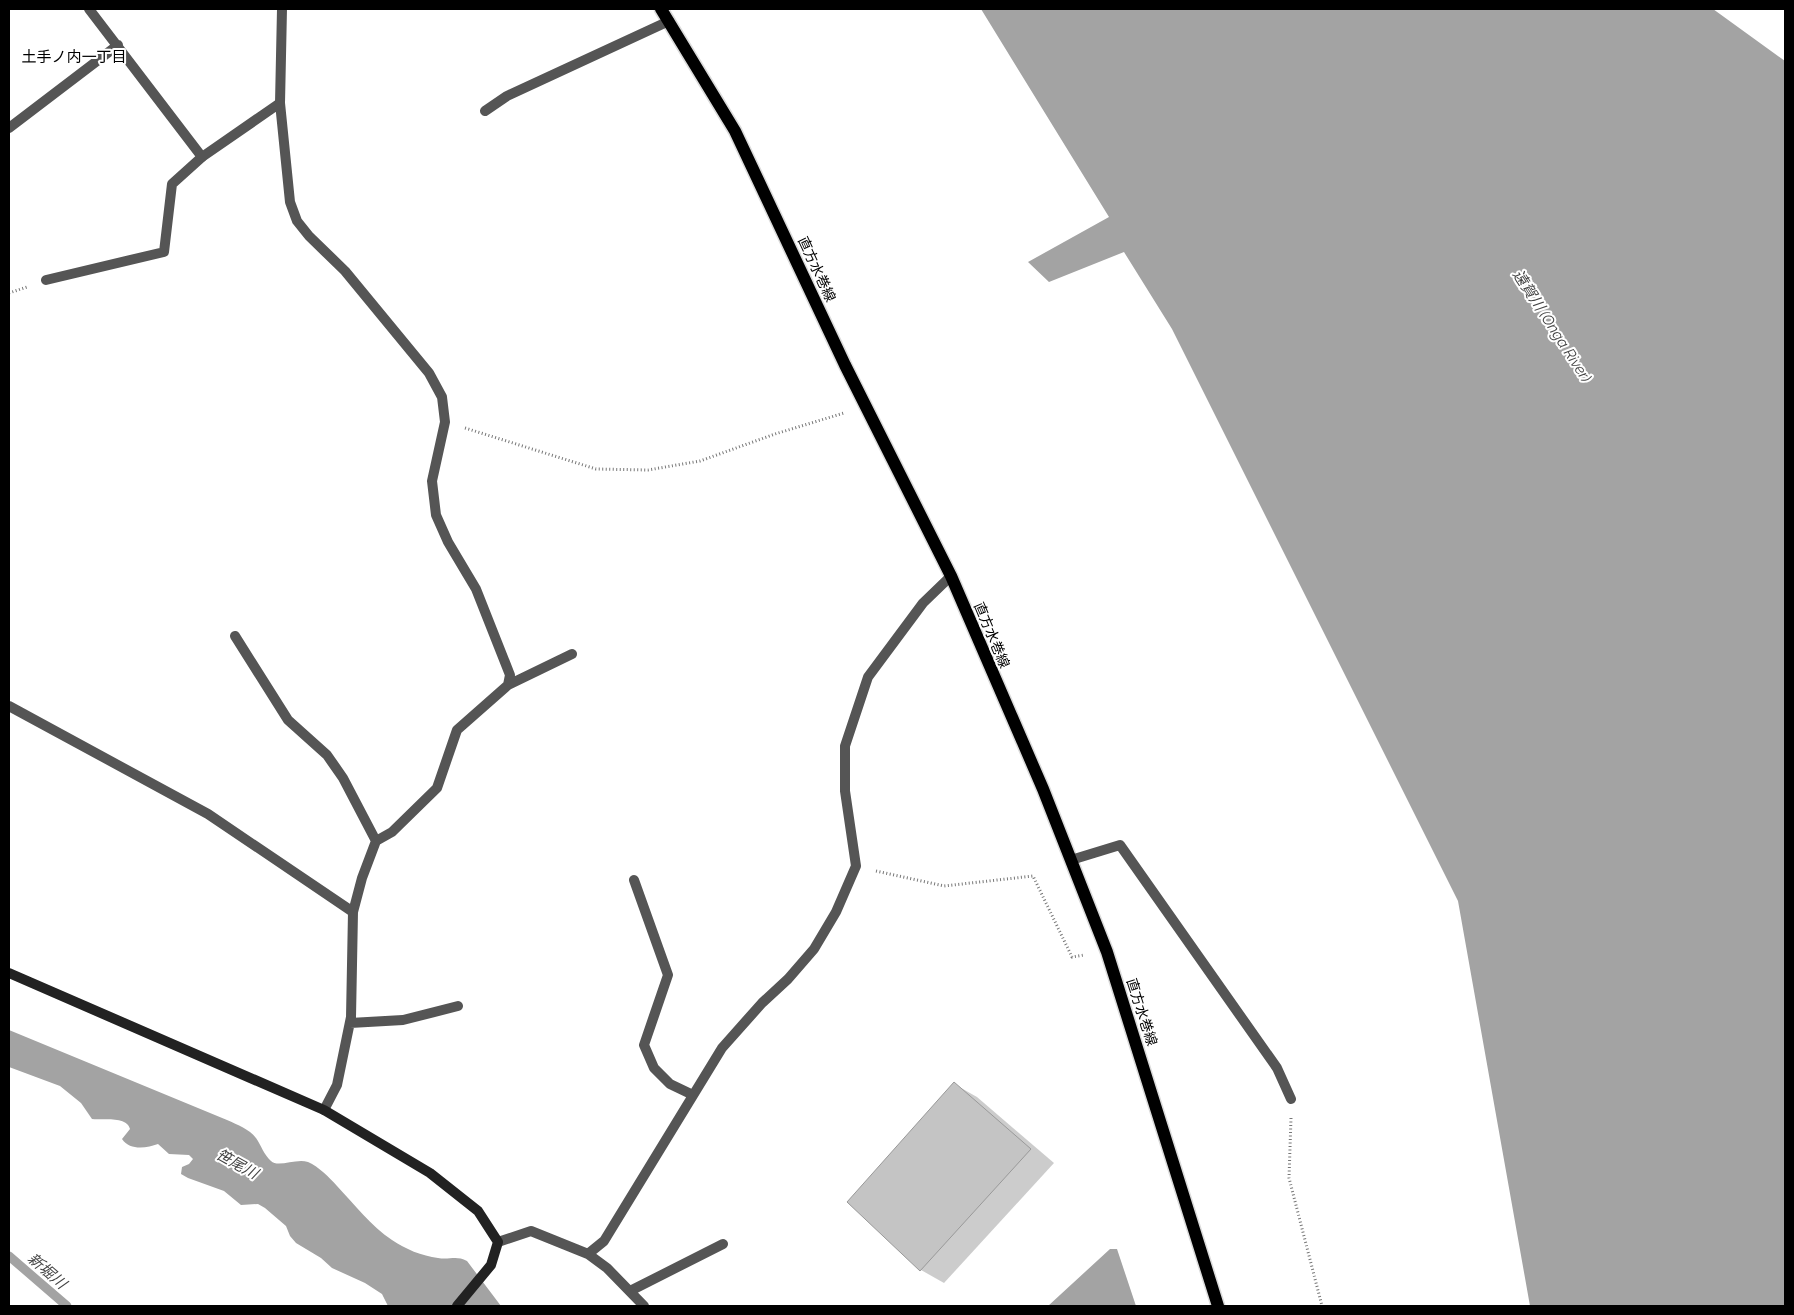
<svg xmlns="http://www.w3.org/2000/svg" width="1794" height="1315" viewBox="0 0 1794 1315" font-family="Raleway,'Noto Sans JP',sans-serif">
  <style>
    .water { fill: #a3a3a3 }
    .shadow { fill: #0003 }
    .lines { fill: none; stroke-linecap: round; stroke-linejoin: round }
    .stream { stroke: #a3a3a3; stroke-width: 9 }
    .building { fill: #c4c4c4; stroke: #999 }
    .primary-casing { stroke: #dbdbdb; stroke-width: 15 }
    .path { stroke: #777; stroke-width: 3; stroke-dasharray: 1 2.5; stroke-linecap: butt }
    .lane { stroke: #555; stroke-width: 10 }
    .street { stroke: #555; stroke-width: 10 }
    .secondary { stroke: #222; stroke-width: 10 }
    .primary { stroke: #000; stroke-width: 12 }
    .labels { text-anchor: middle; stroke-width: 4; stroke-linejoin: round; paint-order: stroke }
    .street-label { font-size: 14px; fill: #000; stroke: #fff }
    .neighbourhood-label { font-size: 15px; fill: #000; stroke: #fff }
    .water-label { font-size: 15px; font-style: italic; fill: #444; stroke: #fff }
  </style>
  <rect width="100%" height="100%" fill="#fff"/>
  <path class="water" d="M 981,9 L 1713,9 L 1785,61 L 1785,1306 L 1530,1306 L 1458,901 L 1172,329 L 1124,252 L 1049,282 L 1028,262 L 1109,217 Z
    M 9,1030 L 227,1120 C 238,1125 249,1129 256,1138 C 261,1145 264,1155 271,1161 C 278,1168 296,1158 308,1162 C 319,1167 329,1177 337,1186 C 354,1204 371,1226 392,1240 C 405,1249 422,1256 438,1258 C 450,1260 456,1255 467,1261 L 501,1306 L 388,1306 L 382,1294 L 365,1283 L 332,1268 L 321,1258 L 296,1243 L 290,1236 L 286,1226 L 265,1208 L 258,1204 L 241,1205 L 224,1191 L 188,1178 L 181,1174 L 182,1167 L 189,1164 L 193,1159 L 189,1155 L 169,1154 L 158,1144 C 147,1148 130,1151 122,1139 L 130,1129 C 127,1116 103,1120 92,1119 L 81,1103 L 60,1086 L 9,1067 Z
    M 1110,1249 L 1117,1249 L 1136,1306 L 1048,1306 Z"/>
  <path class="shadow" d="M 954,1084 L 977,1097 L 1054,1163 L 944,1283 L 921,1270 Z"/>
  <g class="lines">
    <path class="stream" d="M 9,1256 L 67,1306"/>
  </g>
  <path class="building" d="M 954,1082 L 1031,1149 L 920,1271 L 847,1202 Z"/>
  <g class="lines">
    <g class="primary-casing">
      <path id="primary" d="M 661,9 L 735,131 L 845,365 L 951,576 L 1043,789 L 1107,952 L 1218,1306"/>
    </g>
    <path class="path" d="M 9,293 L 27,287
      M 465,428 L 596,469 L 648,470 L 700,461 L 775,434 L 844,413
      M 876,871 L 944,886 L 1033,876 L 1072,957 L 1084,955
      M 1291,1118 L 1289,1178 L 1322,1306"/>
    <path class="lane" d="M 46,280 L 164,252 L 172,184 L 202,157
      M 1071,860 L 1120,845 L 1277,1068 L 1291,1099
      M 630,1291 L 723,1244"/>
    <path class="street" d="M 89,9 L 202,157 L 280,103
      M 282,9 L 280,103 L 290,202 L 297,221 L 309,236 L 345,271 L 429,373 L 442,397 L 445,422 L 432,481 L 436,515 L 448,542 L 476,589 L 510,675 L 508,685 L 457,730 L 437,788 L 392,832 L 376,841 L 362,878 L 353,912 L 351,1017 L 337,1085 L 324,1110
      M 485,111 L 507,96 L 669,21
      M 9,128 L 118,45
      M 235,636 L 288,720 L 327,755 L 343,778 L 376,841
      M 508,685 L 572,654
      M 9,706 L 208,814 L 353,912
      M 634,880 L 668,975 L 644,1045 L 654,1068 L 670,1084 L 693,1095
      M 350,1023 L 403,1020 L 458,1006
      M 498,1242 L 531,1231 L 588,1254 L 607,1268 L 644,1306
      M 588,1254 L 604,1241 L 722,1048 L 762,1003 L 788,979 L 814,949 L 836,912 L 856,866 L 845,791 L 845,746 L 868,677 L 923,603 L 951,576"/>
    <path class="secondary" d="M 9,973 L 324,1110 L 430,1173 L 478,1211 L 498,1242 L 491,1265 L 457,1306"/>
    <use href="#primary" class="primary"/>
  </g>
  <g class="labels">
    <g class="street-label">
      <text transform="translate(817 269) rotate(65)" y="5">直方水巻線</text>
      <text transform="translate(992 635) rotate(67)" y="5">直方水巻線</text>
      <text transform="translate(1142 1012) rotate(72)" y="5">直方水巻線</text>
    </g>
    <g class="neighbourhood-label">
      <text x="74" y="62">土手ノ内一丁目</text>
    </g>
    <g class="water-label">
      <text transform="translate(1552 326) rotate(57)" y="5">遠賀川 (Onga River)</text>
      <text transform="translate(237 1164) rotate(29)" y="5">笹尾川</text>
      <text transform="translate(47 1271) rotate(41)" y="5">新堀川</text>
    </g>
  </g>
  <rect width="1794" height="1315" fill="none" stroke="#000000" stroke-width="20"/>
</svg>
